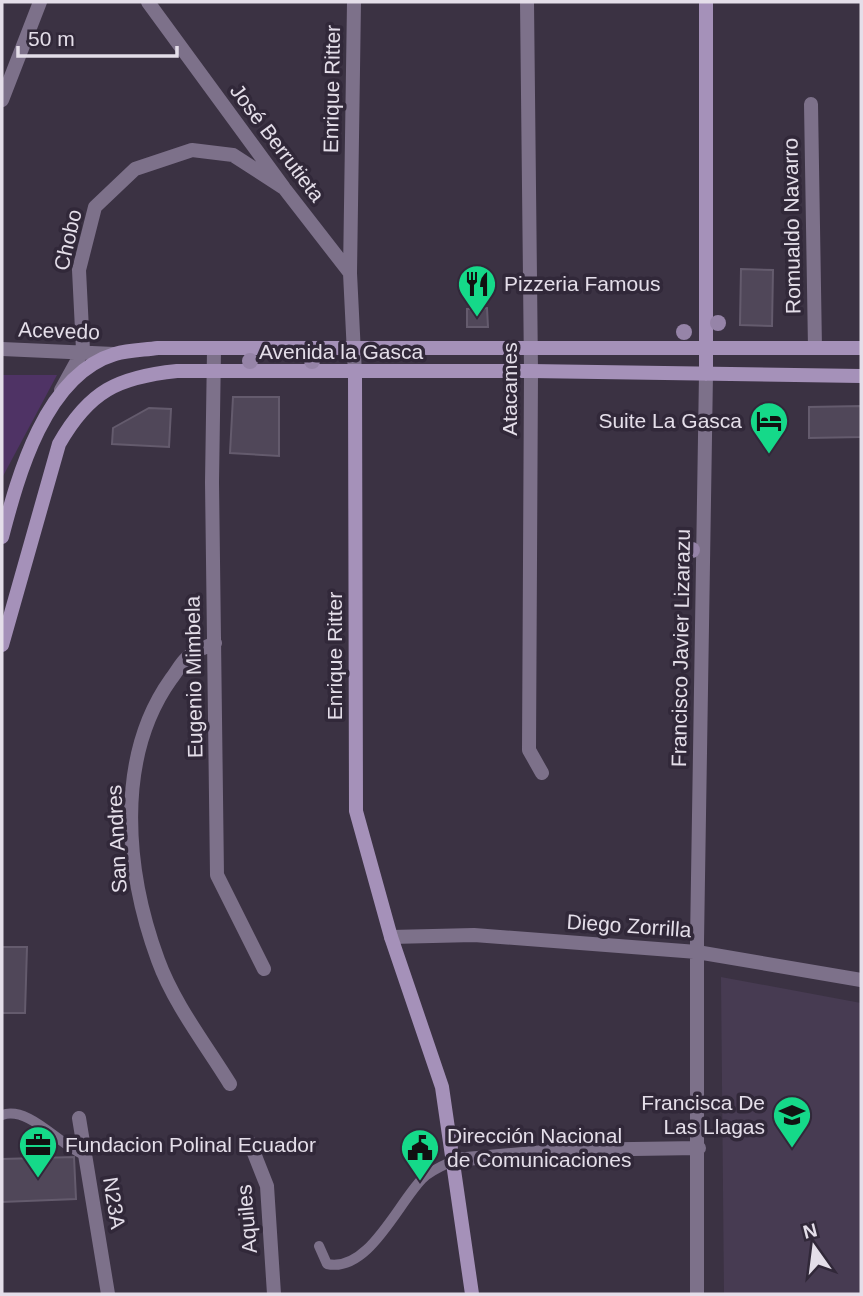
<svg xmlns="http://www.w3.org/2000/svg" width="863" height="1296" viewBox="0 0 863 1296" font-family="Helvetica,sans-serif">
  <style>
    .built { fill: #473b52 }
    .green { fill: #4f3365 }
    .building { fill: #504759; stroke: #645b6d; stroke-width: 2 }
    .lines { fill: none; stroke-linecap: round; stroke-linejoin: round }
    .lane { stroke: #7d718a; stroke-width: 10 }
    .street { stroke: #7d718a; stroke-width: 14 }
    .secondary { stroke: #a591b9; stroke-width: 14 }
    .tree { fill: #9684a8 }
    .labels { text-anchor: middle; stroke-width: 7; stroke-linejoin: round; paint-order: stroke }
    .street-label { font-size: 21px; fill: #e4dee9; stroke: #312839 }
    .poi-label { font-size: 21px; fill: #e4dee9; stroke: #312839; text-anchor: start }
  </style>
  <rect width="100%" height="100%" fill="#3b3243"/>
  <path class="built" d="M 721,977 L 861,1003 L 861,1294 L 724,1294 Z"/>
  <path class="green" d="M 2,375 L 57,375 L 2,478 Z"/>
  <path class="building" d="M 741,269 L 773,270 L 772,326 L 740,325 Z
    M 487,308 L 488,327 L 467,327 L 467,309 Z
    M 233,397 L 279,397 L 279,456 L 230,453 Z
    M 861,406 L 861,437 L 809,438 L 809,407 Z
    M 149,408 L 171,409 L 169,447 L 112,444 L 113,428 Z
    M 2,947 L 27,947 L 25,1013 L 2,1013 Z
    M 74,1157 L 76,1199 L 2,1202 L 2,1159 Z"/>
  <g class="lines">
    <path class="lane" d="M 2,1115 C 29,1105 61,1147 85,1155
      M 319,1246 L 327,1264 C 368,1273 397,1205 422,1179 C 431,1170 444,1165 455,1160"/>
    <path class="street" d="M 148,2 L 284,188 L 350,273
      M 354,2 L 350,273 L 355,374
      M 527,2 L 531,371 L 529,750 L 542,773
      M 2,100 L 40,2
      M 811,104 L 815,348
      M 2,349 L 114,354
      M 214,350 L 212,482 L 217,875 L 264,969
      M 61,390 L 83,350 L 79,270 L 95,207 L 135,169 L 192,150 L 233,155 L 284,188
      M 215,643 C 206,647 194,651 187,658 C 181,663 176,673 171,679 C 114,759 126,873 158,960 C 174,1004 206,1045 230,1084
      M 391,937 L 474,935 L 697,952 L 861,980
      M 79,1118 L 108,1294
      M 250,1143 L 267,1186 L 274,1294
      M 455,1160 L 567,1150 L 699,1148
      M 697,1294 L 697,941 L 706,374"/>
    <path class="secondary" d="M 355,374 L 356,811 L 391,937 L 442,1087 L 472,1294
      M 706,374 L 706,2
      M 2,537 C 18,476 45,375 115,354 C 129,350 144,350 158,348 L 861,348
      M 2,645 L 59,444 C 89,391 118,377 177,371 L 531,371 L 861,376"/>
  </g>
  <g class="tree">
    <circle cx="718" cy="323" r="8"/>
    <circle cx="684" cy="332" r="8"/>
    <circle cx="250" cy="361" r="8"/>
    <circle cx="312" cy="361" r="8"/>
    <circle cx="692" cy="550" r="8"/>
  </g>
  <defs>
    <g id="restaurant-pin" transform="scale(2.0125)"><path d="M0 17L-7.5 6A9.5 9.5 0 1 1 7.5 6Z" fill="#15d989" stroke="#312839"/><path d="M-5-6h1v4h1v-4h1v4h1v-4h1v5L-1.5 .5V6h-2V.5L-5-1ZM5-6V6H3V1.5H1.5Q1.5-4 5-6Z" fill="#111"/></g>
    <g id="hotel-pin" transform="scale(2.0125)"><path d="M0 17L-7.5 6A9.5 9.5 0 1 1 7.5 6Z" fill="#15d989" stroke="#312839"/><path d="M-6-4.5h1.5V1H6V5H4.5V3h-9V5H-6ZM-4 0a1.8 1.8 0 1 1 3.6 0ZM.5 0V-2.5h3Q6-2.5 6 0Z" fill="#111"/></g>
    <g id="school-pin" transform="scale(2.0125)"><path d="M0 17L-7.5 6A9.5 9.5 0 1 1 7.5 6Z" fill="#15d989" stroke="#312839"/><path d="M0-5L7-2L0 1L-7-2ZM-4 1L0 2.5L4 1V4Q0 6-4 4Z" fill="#111"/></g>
    <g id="office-pin" transform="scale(2.0125)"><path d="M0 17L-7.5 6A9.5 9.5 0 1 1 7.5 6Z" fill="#15d989" stroke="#312839"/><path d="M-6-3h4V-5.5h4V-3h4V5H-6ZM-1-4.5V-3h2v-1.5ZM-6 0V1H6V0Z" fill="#111"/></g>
    <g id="civic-pin" transform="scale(2.0125)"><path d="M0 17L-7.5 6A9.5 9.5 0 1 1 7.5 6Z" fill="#15d989" stroke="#312839"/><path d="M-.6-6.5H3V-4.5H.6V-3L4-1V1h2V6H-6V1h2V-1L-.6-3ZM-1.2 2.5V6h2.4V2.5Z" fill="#111"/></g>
  </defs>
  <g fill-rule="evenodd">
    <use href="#restaurant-pin" x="477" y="284"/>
    <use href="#hotel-pin" x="769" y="421"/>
    <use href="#school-pin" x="792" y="1115"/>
    <use href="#office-pin" x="38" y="1145"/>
    <use href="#civic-pin" x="420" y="1148"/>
  </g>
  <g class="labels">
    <g class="street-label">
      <text transform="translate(332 89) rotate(-89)" y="7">Enrique Ritter</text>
      <text transform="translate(277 143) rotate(53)" y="7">José Berrutieta</text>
      <text transform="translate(792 226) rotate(-91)" y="7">Romualdo Navarro</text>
      <text transform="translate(68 240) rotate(-77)" y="7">Chobo</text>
      <text transform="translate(59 331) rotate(2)" y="7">Acevedo</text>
      <text x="341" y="359">Avenida la Gasca</text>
      <text transform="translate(510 389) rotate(-90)" y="7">Atacames</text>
      <text transform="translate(681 648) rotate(-89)" y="7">Francisco Javier Lizarazu</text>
      <text transform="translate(335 656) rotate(-90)" y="7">Enrique Ritter</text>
      <text transform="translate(194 677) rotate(-91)" y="7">Eugenio Mimbela</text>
      <text transform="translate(117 839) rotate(-93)" y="7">San Andres</text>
      <text transform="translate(629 926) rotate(4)" y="7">Diego Zorrilla</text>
      <text transform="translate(114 1203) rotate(81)" y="7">N23A</text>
      <text transform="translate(247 1219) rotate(-95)" y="7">Aquiles</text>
    </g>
    <g class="poi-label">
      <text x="504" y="291">Pizzeria Famous</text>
      <text x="742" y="428" text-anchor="end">Suite La Gasca</text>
      <text x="765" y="1110" text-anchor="end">Francisca De<tspan x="765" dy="24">Las Llagas</tspan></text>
      <text x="447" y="1143">Dirección Nacional<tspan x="447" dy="24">de Comunicaciones</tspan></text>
      <text x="65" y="1152">Fundacion Polinal Ecuador</text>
    </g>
  </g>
  <rect width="863" height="1296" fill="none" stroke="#e4dee9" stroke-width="7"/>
  <g transform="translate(814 1247) rotate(346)" stroke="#312839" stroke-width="5" paint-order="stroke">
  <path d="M0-5L12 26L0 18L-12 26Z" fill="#e4dee9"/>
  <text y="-10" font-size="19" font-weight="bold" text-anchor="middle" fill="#e4dee9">N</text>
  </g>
  <path d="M18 46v10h159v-10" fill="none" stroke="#e4dee9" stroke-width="3.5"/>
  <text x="28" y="46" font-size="21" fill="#e4dee9" stroke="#312839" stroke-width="5" paint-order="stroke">50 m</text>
</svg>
